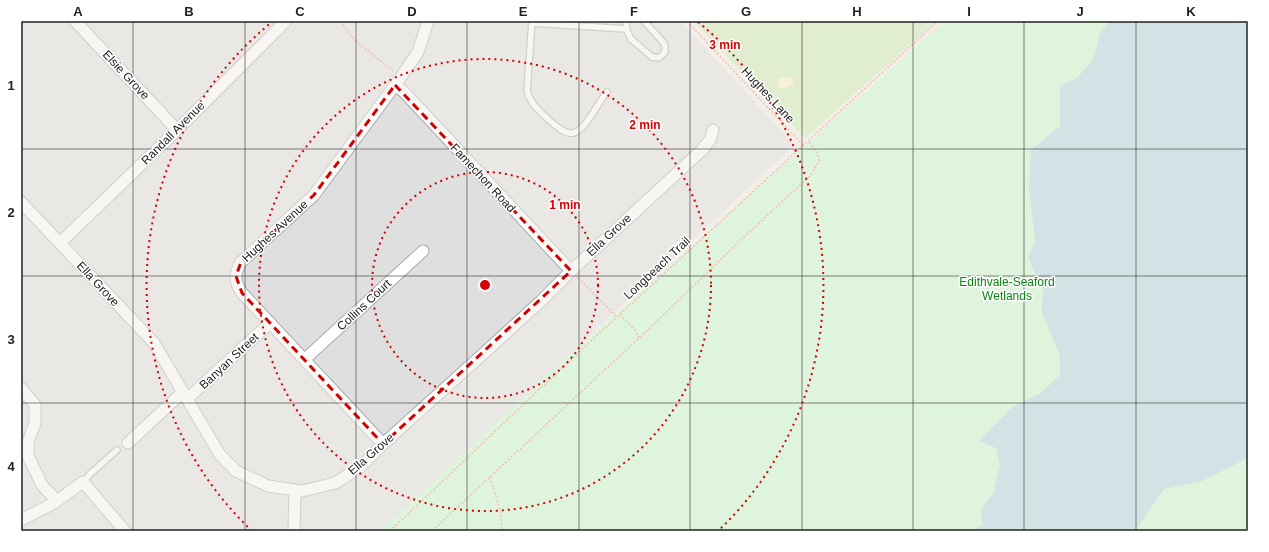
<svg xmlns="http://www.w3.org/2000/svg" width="1269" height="552" viewBox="0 0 1269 552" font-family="Arial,sans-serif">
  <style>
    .residential { fill: #e0dfdf }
    .grass { fill: #cdebb0 }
    .sand { fill: #fff1ba }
    .park { fill: #c8facc }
    .water { fill: #aad3df }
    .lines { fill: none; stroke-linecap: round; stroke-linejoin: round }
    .lane-casing { stroke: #a9a9a9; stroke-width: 8 }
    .street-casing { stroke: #a9a9a9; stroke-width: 13 }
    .path { stroke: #fa8072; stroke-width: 1.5; stroke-dasharray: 2 2; stroke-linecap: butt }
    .lane { stroke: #fff; stroke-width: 5.5 }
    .street { stroke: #fff; stroke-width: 11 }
    .marked { fill: none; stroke: #d40000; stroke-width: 3; stroke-dasharray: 8 5; stroke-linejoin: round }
    .grid { fill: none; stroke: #222; stroke-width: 1; stroke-opacity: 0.55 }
    .ring { fill: none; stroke: #d40000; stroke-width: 2; stroke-dasharray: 2 4 }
    .labels { text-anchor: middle; stroke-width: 3; stroke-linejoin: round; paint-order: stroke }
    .street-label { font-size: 12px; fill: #222; stroke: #fff }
    .park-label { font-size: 12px; fill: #0c8416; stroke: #fff }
    .centre { fill: #d40000; stroke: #fff; stroke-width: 2 }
    .ring-label { font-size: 12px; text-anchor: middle; font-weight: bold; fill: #d40000; stroke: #fff; stroke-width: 3; stroke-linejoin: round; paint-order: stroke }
    .neatline { fill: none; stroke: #222; stroke-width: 1.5 }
    .grid-label { font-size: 13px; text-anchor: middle; font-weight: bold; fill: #222 }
  </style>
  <rect width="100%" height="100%" fill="#f2efe9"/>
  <path class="residential" d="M 21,21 L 680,21 L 794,145 L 380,531 L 21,531 Z"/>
  <path class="grass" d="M 694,21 L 937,21 L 805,138 L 746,77 Z"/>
  <path class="sand" d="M 782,77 L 792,78 L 794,81 L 793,85 L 785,88 L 780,88 C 777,84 776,82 779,78 Z"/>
  <path class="park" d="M 945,21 L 1248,21 L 1248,531 L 380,531 L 548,374 Z"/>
  <path class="water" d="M 1110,21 L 1248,21 L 1248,458 L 1202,481 L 1164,489 L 1135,531 L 969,531 L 982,525 L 981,509 L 993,494 L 1000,466 L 996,448 L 979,441 L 1011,408 L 1042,392 L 1060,375 L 1060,356 L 1041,310 L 1044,291 L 1038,280 L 1028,257 L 1035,241 L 1029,188 L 1031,150 L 1060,126 L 1060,86 L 1077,78 L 1094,58 L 1100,33 Z"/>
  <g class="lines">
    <g class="lane-casing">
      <path id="lane" d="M 532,21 L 527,91 C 530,103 540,112 549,120 C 555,125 565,135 574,133 C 586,129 599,101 607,92
        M 626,21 L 627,31 L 631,39 L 652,57 L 659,58 L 665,52 L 665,46 L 663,42 L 644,21
        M 532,23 L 626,29
        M 83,482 L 90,474 L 117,450"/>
    </g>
    <g class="street-casing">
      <path id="street" d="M 75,21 L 177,130
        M 395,85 L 404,92 L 571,271
        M 21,202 L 154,343 L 220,455 L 236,471 L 268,486 L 302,491 L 335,483 L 359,468 L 383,444 L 483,354 L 541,301 L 571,271 L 702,150 L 710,140 L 713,130
        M 60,243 L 177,130 L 286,21
        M 305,359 L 423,251
        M 21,388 L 35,405 L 35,423 L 28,442 L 28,456 L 42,485 L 57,501
        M 187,399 L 270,323
        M 128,443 L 183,392
        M 383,444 L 242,293 C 234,281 234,275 241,262 L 314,195 L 401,77 L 418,52 L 428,21
        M 21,520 L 54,503 L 83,482 L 125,531
        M 294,530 L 295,490"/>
    </g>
    <path class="path" d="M 341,21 L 350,35 L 356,41 L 393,71
      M 687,21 L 803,145
      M 578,278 L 617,317
      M 620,315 L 636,331 L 639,338
      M 490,477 L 501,513 L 502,531
      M 390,531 L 565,365 L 938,21
      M 432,531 L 652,326 L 744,237 L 811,175 L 819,161 L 817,152 L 808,141"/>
    <use href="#lane" class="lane"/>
    <use href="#street" class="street"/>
  </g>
  <path d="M0 0H1269V552H0ZM 395,85 L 571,271 L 383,444 L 242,293 L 236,276 L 241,262 L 314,195 Z" fill="#f2efe9" fill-opacity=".55" fill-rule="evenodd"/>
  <path class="marked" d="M 395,85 L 571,271 L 383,444 L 242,293 L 236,276 L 241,262 L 314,195 Z"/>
  <path class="grid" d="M 133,21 L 133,531M 245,21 L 245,531M 356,21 L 356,531M 467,21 L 467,531M 579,21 L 579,531M 690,21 L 690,531M 802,21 L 802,531M 913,21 L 913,531M 1024,21 L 1024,531M 1136,21 L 1136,531M 21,149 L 1248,149M 21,276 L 1248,276M 21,403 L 1248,403"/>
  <g class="ring">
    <circle cx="485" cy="285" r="113"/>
    <circle cx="485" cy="285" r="226"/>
    <path d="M252 531A339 339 0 0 1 272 22M698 22A339 339 0 0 1 718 531"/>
  </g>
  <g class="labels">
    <g class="street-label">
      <text transform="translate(126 75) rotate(47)" y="4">Elsie Grove</text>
      <text transform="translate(768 95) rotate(47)" y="4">Hughes Lane</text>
      <text transform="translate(173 133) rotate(-45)" y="4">Randall Avenue</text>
      <text transform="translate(483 178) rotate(47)" y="4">Famechon Road</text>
      <text transform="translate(275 231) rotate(-43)" y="4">Hughes Avenue</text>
      <text transform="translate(609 235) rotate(-43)" y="4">Ella Grove</text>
      <text transform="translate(657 268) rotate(-43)" y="4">Longbeach Trail</text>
      <text transform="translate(98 284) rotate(47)" y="4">Ella Grove</text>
      <text transform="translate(364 305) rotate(-43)" y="4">Collins Court</text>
      <text transform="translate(229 361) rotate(-43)" y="4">Banyan Street</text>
      <text transform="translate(371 454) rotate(-41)" y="4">Ella Grove</text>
    </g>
    <g class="park-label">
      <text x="1007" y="286">Edithvale-Seaford<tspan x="1007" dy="14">Wetlands</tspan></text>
    </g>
  </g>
  <circle cx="485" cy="285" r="6" class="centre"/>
  <g class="ring-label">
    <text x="725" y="49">3 min</text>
    <text x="645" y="129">2 min</text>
    <text x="565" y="209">1 min</text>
  </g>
  <rect width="1269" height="552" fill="none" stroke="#ffffff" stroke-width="44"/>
  <rect x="22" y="22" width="1225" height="508" class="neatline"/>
  <g class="grid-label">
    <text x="78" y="16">A</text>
    <text x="189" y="16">B</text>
    <text x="300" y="16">C</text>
    <text x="412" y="16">D</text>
    <text x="523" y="16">E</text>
    <text x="634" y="16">F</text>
    <text x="746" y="16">G</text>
    <text x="857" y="16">H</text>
    <text x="969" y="16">I</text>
    <text x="1080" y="16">J</text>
    <text x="1191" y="16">K</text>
    <text x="11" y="90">1</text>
    <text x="11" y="217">2</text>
    <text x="11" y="344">3</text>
    <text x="11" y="471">4</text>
  </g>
</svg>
